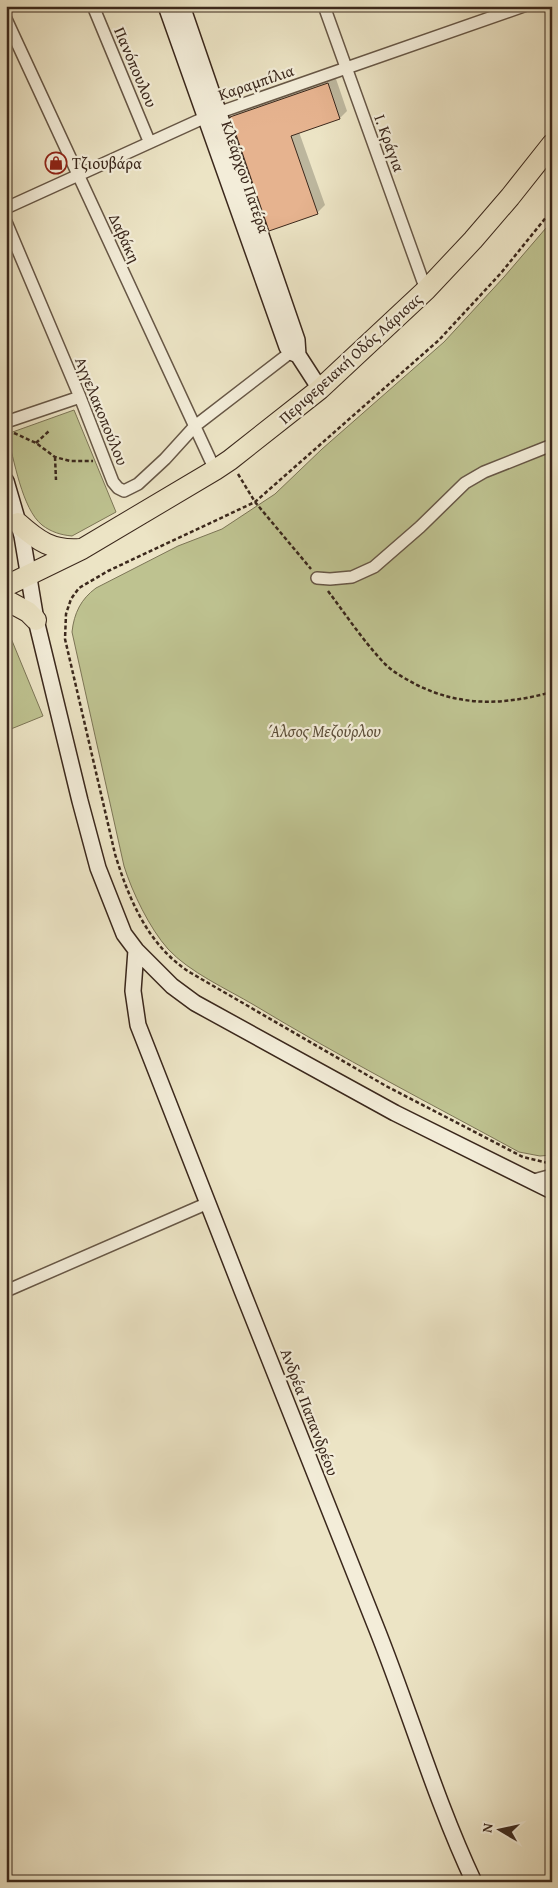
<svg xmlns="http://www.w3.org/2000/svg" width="558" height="1888" viewBox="0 0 558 1888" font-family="'Gentium Book Plus',serif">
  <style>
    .green { fill: #bec290; stroke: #7c7556 }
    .shadow { fill: #0003 }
    .building { fill: #e6b38f; stroke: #3b281c }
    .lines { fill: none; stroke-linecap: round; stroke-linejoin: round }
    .street-casing { stroke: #675746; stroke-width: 14 }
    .secondary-casing { stroke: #3b281c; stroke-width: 18 }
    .highway-casing { stroke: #3b281c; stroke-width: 22 }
    .path { stroke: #3b281c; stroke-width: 2.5; stroke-dasharray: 4 2.5; stroke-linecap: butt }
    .street { stroke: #f3edd9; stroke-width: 11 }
    .secondary { stroke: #f3edd9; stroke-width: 15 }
    .highway { stroke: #ece4c5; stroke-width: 20 }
    .labels { text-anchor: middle; stroke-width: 4.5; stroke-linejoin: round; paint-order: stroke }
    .street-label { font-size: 16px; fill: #3b281c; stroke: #f3edd9 }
    .poi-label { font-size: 16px; fill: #3b281c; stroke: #f3edd9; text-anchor: start }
    .park-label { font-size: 16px; font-style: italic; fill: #5c4e39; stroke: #f3edd9 }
  </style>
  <rect width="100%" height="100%" fill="#ece4c5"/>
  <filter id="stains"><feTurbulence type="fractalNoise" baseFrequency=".004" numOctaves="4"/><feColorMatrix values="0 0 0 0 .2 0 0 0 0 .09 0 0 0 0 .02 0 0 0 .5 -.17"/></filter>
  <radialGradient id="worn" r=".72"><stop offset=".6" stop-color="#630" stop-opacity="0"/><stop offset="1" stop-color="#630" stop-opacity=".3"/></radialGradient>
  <path class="green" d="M 552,221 L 552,1155 L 540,1156 L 519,1152 C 431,1104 340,1057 254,1005 C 227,989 189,972 168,949 C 150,929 132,892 124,866 L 72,632 C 74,613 81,599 96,588 L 178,546 L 222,529 L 275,494 L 322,449 L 444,342 L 504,277 Z
    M 74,410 L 116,512 L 72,536 C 61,535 51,532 42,525 C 22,509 14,459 7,434 Z
    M 6,631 L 8,631 L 43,716 L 6,731 Z"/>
  <path class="shadow" d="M 335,76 L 347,111 L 340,118 L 299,132 L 325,205 L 317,213 L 231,117 L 239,109 Z"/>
  <path class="building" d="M 328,83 L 340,119 L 291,136 L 318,214 L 269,231 L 230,117 Z"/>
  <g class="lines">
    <g class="street-casing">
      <path id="street" d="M 93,6 L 149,141
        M 324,6 L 426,290
        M 6,19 L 215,470
        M 6,208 L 206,117 L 524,6
        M 6,222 L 80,397 L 113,482 L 118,488 L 124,491 L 138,484 L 165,459 L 195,426 L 291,352
        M 6,422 L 80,397
        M 317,578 L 330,579 L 352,577 L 374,567 L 420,527 L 465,483 L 484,472 L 552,445
        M 530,1181 L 552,1175
        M 6,1291 L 208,1203"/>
    </g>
    <g class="secondary-casing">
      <path id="secondary" d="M 166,6 L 287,347 L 291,352 L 298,355
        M 182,6 L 297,340 L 298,355 L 320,389
        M 6,481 L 22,536 L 36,620 L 80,801 L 98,868 L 124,934 L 136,950 L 172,986 L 195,1003 L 395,1113 L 552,1191
        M 136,950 L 133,991 L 138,1025 C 216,1226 296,1427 376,1627 C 410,1712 435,1799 474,1882"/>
    </g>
    <g class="highway-casing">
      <path id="highway" d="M 18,523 C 38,541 52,551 80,549
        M 6,586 L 82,549 L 215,470 L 230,460 L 320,389 L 426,290 L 473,240 L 510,197 L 552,144
        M 6,600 L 28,612 L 36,620"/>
    </g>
    <path class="path" d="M 14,433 L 36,443 L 55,457 L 70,461 L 93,461
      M 36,443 L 49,431
      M 55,457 L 56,480
      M 238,474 L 255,502 L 311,569
      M 328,591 C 346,615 364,642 385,664 C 394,673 406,679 417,685 C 462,707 504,705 552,692
      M 548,1163 L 523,1157 L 386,1086 L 191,973 C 149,947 129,900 115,854 L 65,639 L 66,614 L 71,599 L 79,588 L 108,571 L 255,502 L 439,340 L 501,273 L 552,210"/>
    <use href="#street" class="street"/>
    <use href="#secondary" class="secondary"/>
    <use href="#highway" class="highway"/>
  </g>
  <defs>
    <g id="shop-ring" transform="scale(1.125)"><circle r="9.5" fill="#f3edd9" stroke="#8f2418" stroke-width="1.5"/><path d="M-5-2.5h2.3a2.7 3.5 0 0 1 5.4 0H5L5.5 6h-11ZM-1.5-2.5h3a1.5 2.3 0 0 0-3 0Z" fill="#8f2418"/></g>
  </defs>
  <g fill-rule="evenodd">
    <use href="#shop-ring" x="56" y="163"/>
  </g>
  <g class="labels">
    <g class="street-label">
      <text transform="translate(136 67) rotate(67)" y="6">Πανόπουλου</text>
      <text transform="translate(256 82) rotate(-19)" y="6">Καραμπίλια</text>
      <text transform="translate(390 143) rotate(70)" y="6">Ι. Κράγια</text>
      <text transform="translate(246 177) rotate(71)" y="6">Κλεάρχου Πατέρα</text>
      <text transform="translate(125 238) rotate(65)" y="6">Δαβάκη</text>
      <text transform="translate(350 358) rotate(-42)" y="6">Περιφερειακή Οδός Λάρισας</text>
      <text transform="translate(102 411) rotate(68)" y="6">Αγγελακοπούλου</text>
      <text transform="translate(310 1412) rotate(69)" y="6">Ανδρέα Παπανδρέου</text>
    </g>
    <g class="poi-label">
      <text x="72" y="169">Τζιουβάρα</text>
    </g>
    <g class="park-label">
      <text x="325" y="737">Άλσος Μεζούρλου</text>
    </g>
  </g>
  <rect width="558" height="1888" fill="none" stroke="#ece4c5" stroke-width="25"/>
  <rect x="8" y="8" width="543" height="1873" fill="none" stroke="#3b281c" stroke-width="2.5"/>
  <rect x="12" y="12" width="533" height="1863" fill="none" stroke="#3b281c"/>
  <g transform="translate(500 1830) rotate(279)" stroke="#f3edd9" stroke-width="4" paint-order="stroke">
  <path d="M0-4L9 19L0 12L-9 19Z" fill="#3b281c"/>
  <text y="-8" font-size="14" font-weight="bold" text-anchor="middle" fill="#3b281c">N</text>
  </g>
  <rect width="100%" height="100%" filter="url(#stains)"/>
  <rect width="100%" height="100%" fill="url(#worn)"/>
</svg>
